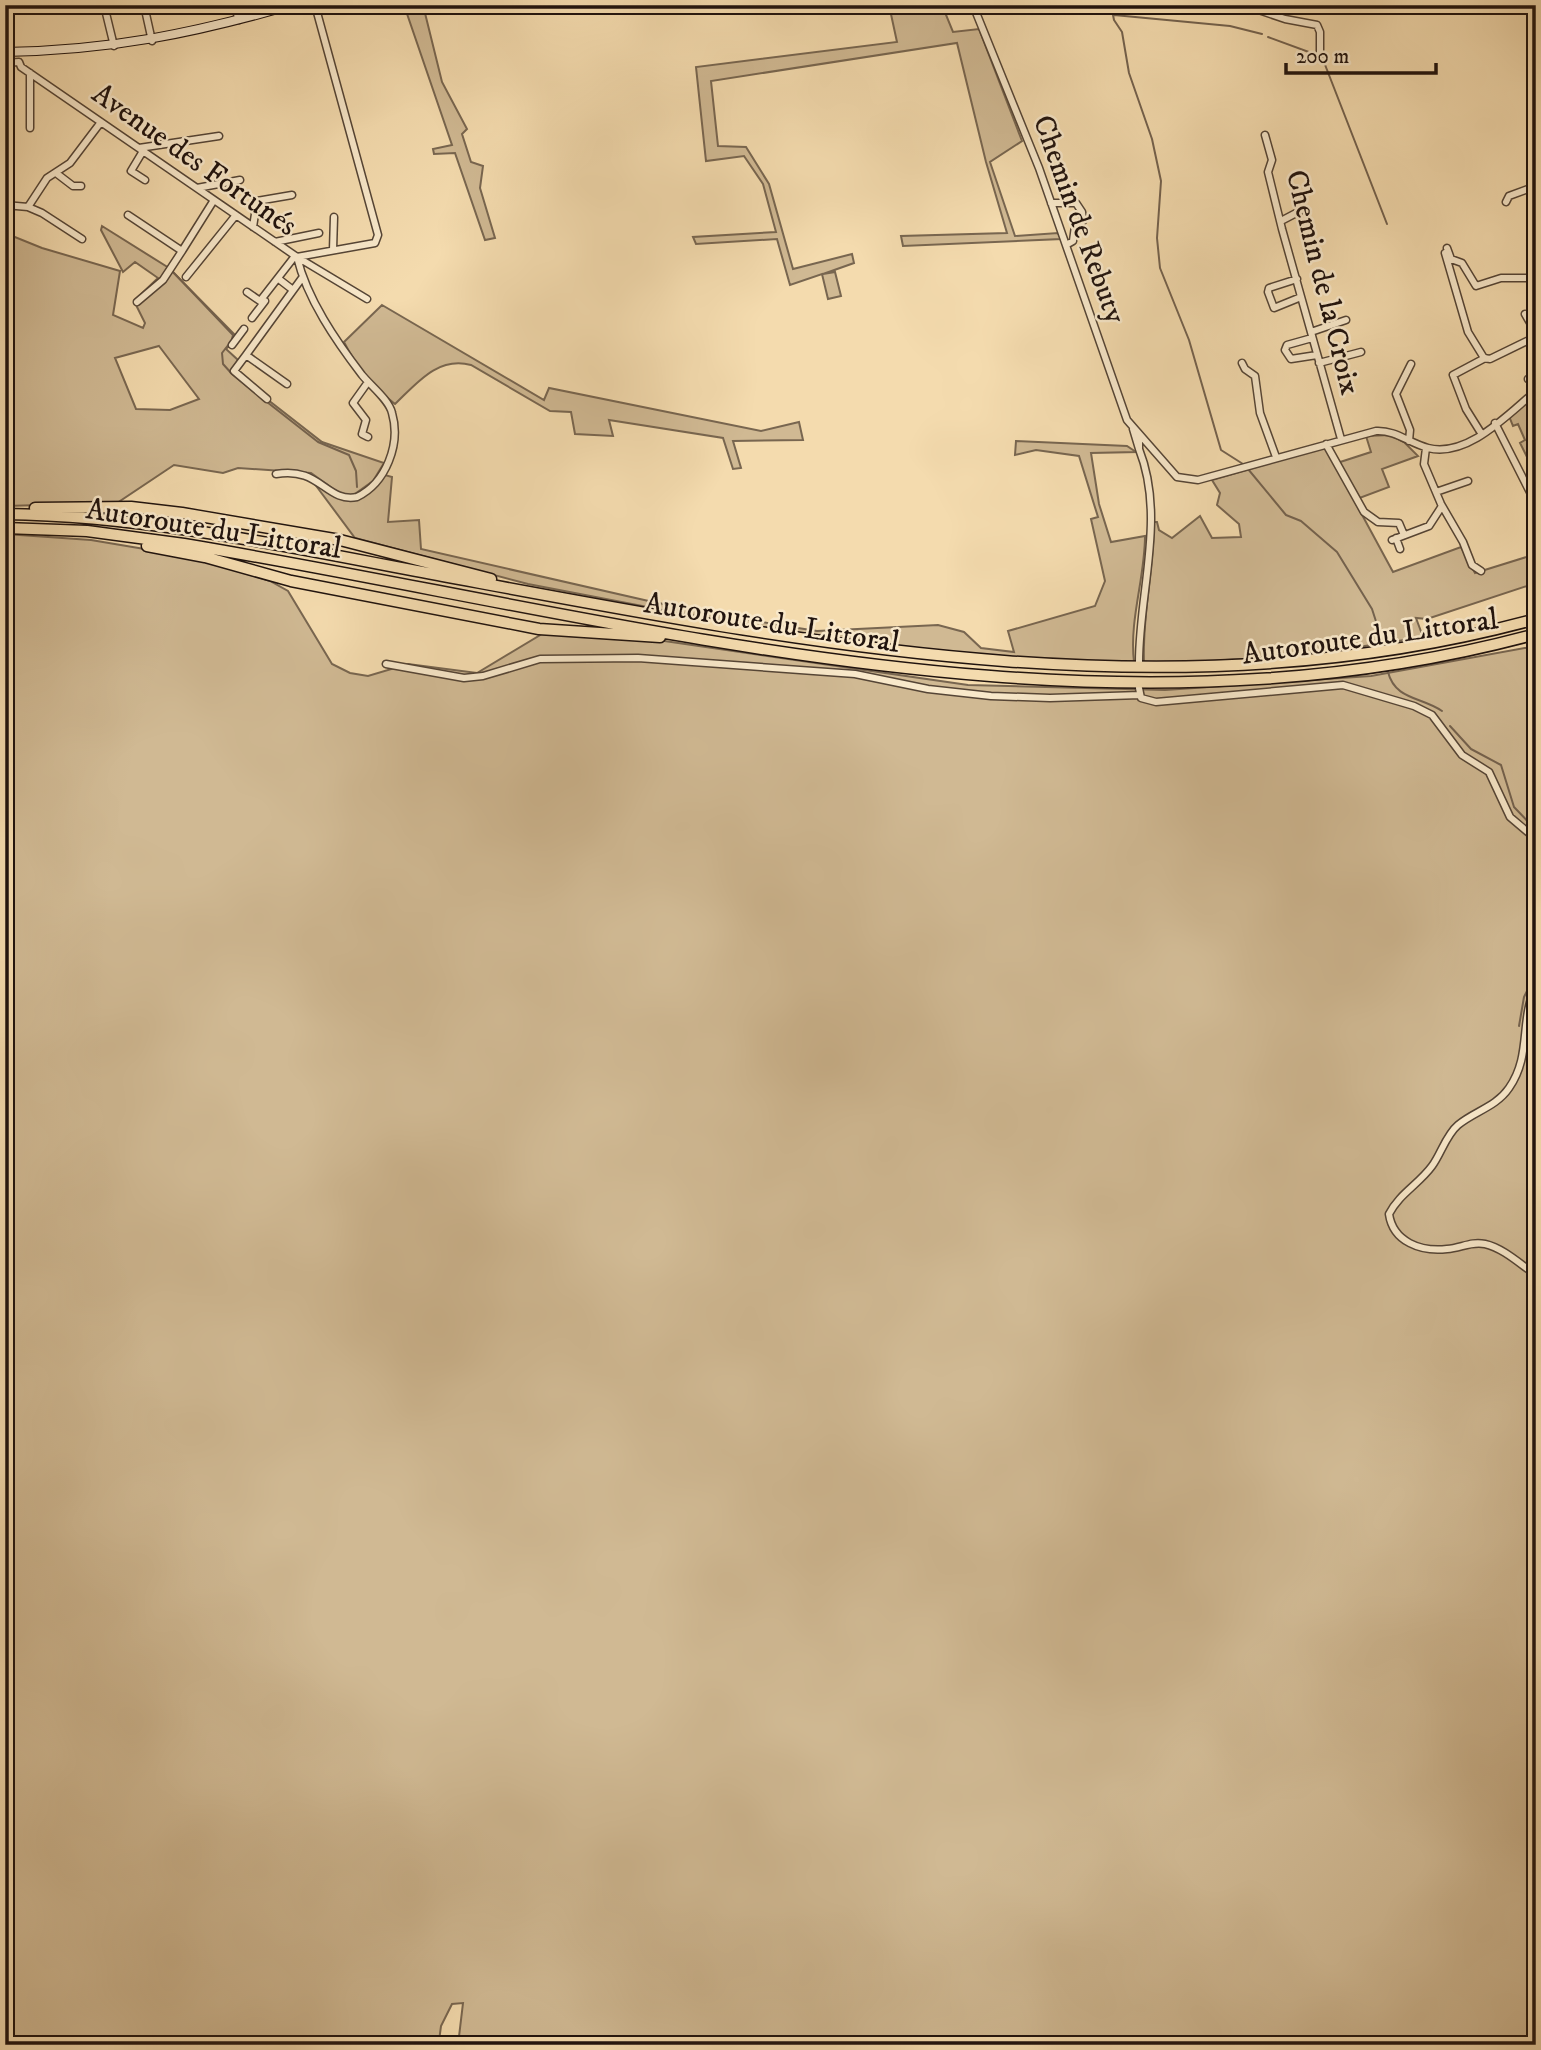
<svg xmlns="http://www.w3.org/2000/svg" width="1541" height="2050" viewBox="0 0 1541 2050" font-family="'IM FELL DW Pica',serif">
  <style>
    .green { fill: #d0b993; stroke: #786650; stroke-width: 2; fill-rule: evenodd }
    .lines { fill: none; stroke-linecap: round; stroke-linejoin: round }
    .stream { stroke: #74624e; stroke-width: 2 }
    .minor-casing { stroke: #554536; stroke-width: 9 }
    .secondary-casing { stroke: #20130e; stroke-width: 10 }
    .motorway-casing { stroke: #20130e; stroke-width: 13 }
    .minor { stroke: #f8e8ca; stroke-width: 6 }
    .secondary { stroke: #f8e8ca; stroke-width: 8 }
    .motorway { stroke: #f4dbae; stroke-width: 10 }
    .labels { text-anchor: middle; stroke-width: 5; stroke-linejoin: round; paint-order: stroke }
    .street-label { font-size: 30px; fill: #20130e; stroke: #f8e8ca }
  </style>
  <rect width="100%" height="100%" fill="#f4dbae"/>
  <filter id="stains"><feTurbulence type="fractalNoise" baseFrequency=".00286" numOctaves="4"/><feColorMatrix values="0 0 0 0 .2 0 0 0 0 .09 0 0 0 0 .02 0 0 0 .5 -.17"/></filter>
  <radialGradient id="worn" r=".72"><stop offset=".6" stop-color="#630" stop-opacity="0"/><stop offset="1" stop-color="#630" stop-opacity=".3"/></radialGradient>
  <path class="green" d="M 404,5 L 423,5 L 442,82 L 467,129 L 462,134 L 471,162 L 483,166 L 480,188 L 495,238 L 485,240 L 455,153 L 434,154 L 433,149 L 452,145 Z
    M 889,5 L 942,5 L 953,32 L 979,29 L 1022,141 L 990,162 L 1015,236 L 1058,233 L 1061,239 L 903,246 L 901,236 L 1007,233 L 986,162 L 957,43 L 711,81 L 718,146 L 746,147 L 769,184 L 793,269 L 852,254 L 854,263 L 823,274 L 835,272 L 841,296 L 828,299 L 822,274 L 790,285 L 777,239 L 696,244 L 693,237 L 776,232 L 763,184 L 744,156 L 706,161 L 696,67 L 897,42 Z
    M 102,226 L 169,268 L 237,337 L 226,349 L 238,360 L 231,371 L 322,442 L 384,463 L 373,481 L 352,496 L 342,495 L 311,473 L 238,468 L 223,473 L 174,465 L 117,503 L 5,506 L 5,233 L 42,248 L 120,271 L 113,315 L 143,328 L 145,323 L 134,301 L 158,278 L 135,262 L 123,272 L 101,230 ZM 159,346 L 199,399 L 170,410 L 136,409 L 115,358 Z
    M 382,305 L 544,400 L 549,388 L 761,431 L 799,422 L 803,440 L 733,441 L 741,468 L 733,469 L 723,438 L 609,420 L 613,436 L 575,434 L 571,412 L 550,411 L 471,365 C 438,356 417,383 395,404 C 373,387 356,366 344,342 Z
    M 1536,396 L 1536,456 L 1528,459 L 1520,443 L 1525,440 L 1518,424 L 1513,426 L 1509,416 Z
    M 1390,435 L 1404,442 L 1418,456 L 1382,469 L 1389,487 L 1354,500 L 1393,572 L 1461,547 L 1475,573 L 1536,554 L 1536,583 L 1427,619 L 1416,618 L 1423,637 C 1330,653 1238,663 1144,662 C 1142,615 1154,569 1154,522 L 1157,522 L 1159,530 L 1172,538 L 1200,516 L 1212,538 L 1241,537 L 1239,524 L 1217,505 L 1220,493 L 1212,480 L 1325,447 L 1334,464 L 1371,452 L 1366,436 Z
    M 1016,441 L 1127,446 L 1136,452 L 1091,453 L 1099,504 L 1111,542 L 1145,536 C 1145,578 1129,620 1134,662 L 1079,662 L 902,648 L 715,620 L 528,584 L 355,538 L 311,479 L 341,499 L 353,500 L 385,475 L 392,477 L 388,522 L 419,520 L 421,549 L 653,602 L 779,625 L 817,631 L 938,625 L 964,632 L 981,648 L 1014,652 L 1008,631 L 1095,606 L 1105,581 L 1091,519 L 1098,517 L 1079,456 L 1036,450 L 1015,455 Z
    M 5,534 L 91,540 L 192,557 L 270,581 L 288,591 L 332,664 L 350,673 L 368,676 L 408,664 L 477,673 L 542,634 L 637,637 L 968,685 L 1165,690 L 1371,676 L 1536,646 L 1536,2045 L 458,2045 L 463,2003 L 452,2004 L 441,2026 L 439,2041 L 432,2045 L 5,2045 Z"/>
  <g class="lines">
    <path class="stream" d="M 1111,5 L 1114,20 L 1122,32 L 1129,73 L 1152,139 L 1161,181 L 1157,238 L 1160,268 L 1189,340 L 1221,450 L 1243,464
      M 1114,15 L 1230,26 L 1262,34
      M 1268,37 L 1317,55
      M 5,57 L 10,58
      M 1322,57 L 1387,224
      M 173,272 L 233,335 L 232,339
      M 229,344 L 222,353 L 223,364 L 232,374 L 257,394
      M 267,402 L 318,442 L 349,455 L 356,471 L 357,487
      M 1248,469 L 1286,515 L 1301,521 L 1337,552 L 1372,609 L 1383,643
      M 1388,672 C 1395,700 1422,697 1442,711
      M 1450,726 L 1471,749 L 1501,765 L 1514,807 L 1536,830
      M 1536,900 L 1533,929 L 1536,946
      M 1519,1026 L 1524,997 L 1535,975"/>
    <g class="minor-casing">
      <path id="minor" d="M 104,5 L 114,46
        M 144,5 L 152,41
        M 234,5 L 239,20
        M 973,5 L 1039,168 L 1127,420 L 1177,477 L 1198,480 L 1376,431 C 1396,430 1409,443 1428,448 C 1468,458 1508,414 1536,391
        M 1244,5 L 1285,19 L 1317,25 L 1320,32 L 1320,55
        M 5,63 L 19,62 L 21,67 L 297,257 L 375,243 L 378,235 L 315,5
        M 30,73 L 30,128
        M 1265,135 L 1272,160 L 1268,172 L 1282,229 L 1341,439
        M 139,148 L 219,136
        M 143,151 L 131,171 L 145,180
        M 56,173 L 73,186 L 81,186
        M 197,188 L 240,180
        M 1506,202 L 1509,196 L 1536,186
        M 1051,203 L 1076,203 L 1082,212 L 1083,221 L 1075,226 L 1073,241 L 1066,245
        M 5,205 L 28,207 L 42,213 L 82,239
        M 28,207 L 47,178 L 70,163 L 101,122
        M 128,215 L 182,251 L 214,200
        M 1281,221 L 1300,211 L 1297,197
        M 253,227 L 257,201 L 292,195
        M 5,232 L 9,206
        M 275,242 L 319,233
        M 1447,248 L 1451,259 L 1462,263 L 1476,286 L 1501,278 L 1536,278
        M 333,250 L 334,217
        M 1445,253 L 1468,332 L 1484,358 L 1490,359 L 1527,341 L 1536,340
        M 297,257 L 367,299
        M 186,277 L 236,215
        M 1297,279 L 1269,288 L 1268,292 L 1274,308 L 1301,297
        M 280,280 L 293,290
        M 247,292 L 260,301 L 295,256
        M 137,302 L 163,280 L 182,251
        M 1525,314 L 1536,333
        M 252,318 L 265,301
        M 1311,332 L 1346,320
        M 1312,338 L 1287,345 L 1285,350 L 1291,359 L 1317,355
        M 232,345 L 244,329
        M 246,355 L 234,371 L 267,399
        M 1242,363 L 1245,369 L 1255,376 L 1260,413 L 1276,457
        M 1319,363 L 1361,352
        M 1528,379 L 1536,379
        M 368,382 L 353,403 L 366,420 L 362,434 L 368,437
        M 287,384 L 246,355 L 302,278
        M 1495,423 L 1536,504
        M 1133,429 L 1139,449 L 1139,435
        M 1481,433 L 1466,409 L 1453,375 L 1485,358
        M 1409,441 L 1410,430 L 1396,394 L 1411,364
        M 1326,444 L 1364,512 L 1378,522 L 1399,523 L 1404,535
        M 1426,448 L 1424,464 L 1441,504 L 1463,542 L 1472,565 L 1481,571
        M 276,474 C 320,466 326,503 357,497 C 386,483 401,444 392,413 C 389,400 371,386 362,375 C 336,341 307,299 297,257
        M 1436,492 L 1468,481
        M 1396,538 L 1400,549
        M 1392,540 L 1429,526 L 1442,506
        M 1139,662 C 1139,592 1166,517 1139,449
        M 386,664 L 464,678 L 483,676 L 540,659 L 638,658 L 855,674 L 928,689 L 991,696 L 1050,698 L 1140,695
        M 1139,688 L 1141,698 L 1156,702 L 1343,685 L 1414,706 L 1432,715 L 1462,755 L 1489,772 L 1510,817 L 1536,839
        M 1536,986 C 1519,1021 1532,1055 1509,1088 C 1496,1107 1475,1111 1458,1125 C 1446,1135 1441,1154 1432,1166 C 1419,1184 1399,1194 1389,1214 C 1393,1242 1421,1252 1447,1249 C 1461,1248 1471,1241 1485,1244 C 1503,1248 1520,1264 1536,1275"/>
    </g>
    <g class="secondary-casing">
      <path id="secondary" d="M 5,52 C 111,50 191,34 292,5"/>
    </g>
    <g class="motorway-casing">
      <path id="motorway" d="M 35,508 L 131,507 L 182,513 L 340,540 L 491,579
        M 5,514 C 153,516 298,549 443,576 C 803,643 1174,718 1536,619
        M 5,528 L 87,531 L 184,544 C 627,618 1088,756 1536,634
        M 147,546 L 205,557 L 291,581 L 539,629 L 660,637"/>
    </g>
    <use href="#minor" class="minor"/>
    <use href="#secondary" class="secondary"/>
    <use href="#motorway" class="motorway"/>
  </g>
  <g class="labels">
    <g class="street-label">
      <text transform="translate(195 159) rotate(35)" y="10">Avenue des Fortunés</text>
      <text transform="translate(1080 219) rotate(70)" y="10">Chemin de Rebuty</text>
      <text transform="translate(1324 282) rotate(76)" y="10">Chemin de la Croix</text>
      <text transform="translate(214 528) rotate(9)" y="10">Autoroute du Littoral</text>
      <text transform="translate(772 622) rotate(9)" y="10">Autoroute du Littoral</text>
      <text transform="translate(1370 636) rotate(-8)" y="10">Autoroute du Littoral</text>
    </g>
  </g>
  <rect width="1541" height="2050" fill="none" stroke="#f4dbae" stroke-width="28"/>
  <rect x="7" y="7" width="1527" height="2036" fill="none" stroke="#20130e" stroke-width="3.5"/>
  <rect x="14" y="14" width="1513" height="2022" fill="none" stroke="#20130e" stroke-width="2"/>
  <path d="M1286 63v10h150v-10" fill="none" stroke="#20130e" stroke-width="3.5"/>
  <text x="1296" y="63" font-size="21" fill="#20130e" stroke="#f8e8ca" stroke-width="5" paint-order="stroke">200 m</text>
  <rect width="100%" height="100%" filter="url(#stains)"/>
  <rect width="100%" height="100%" fill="url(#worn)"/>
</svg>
